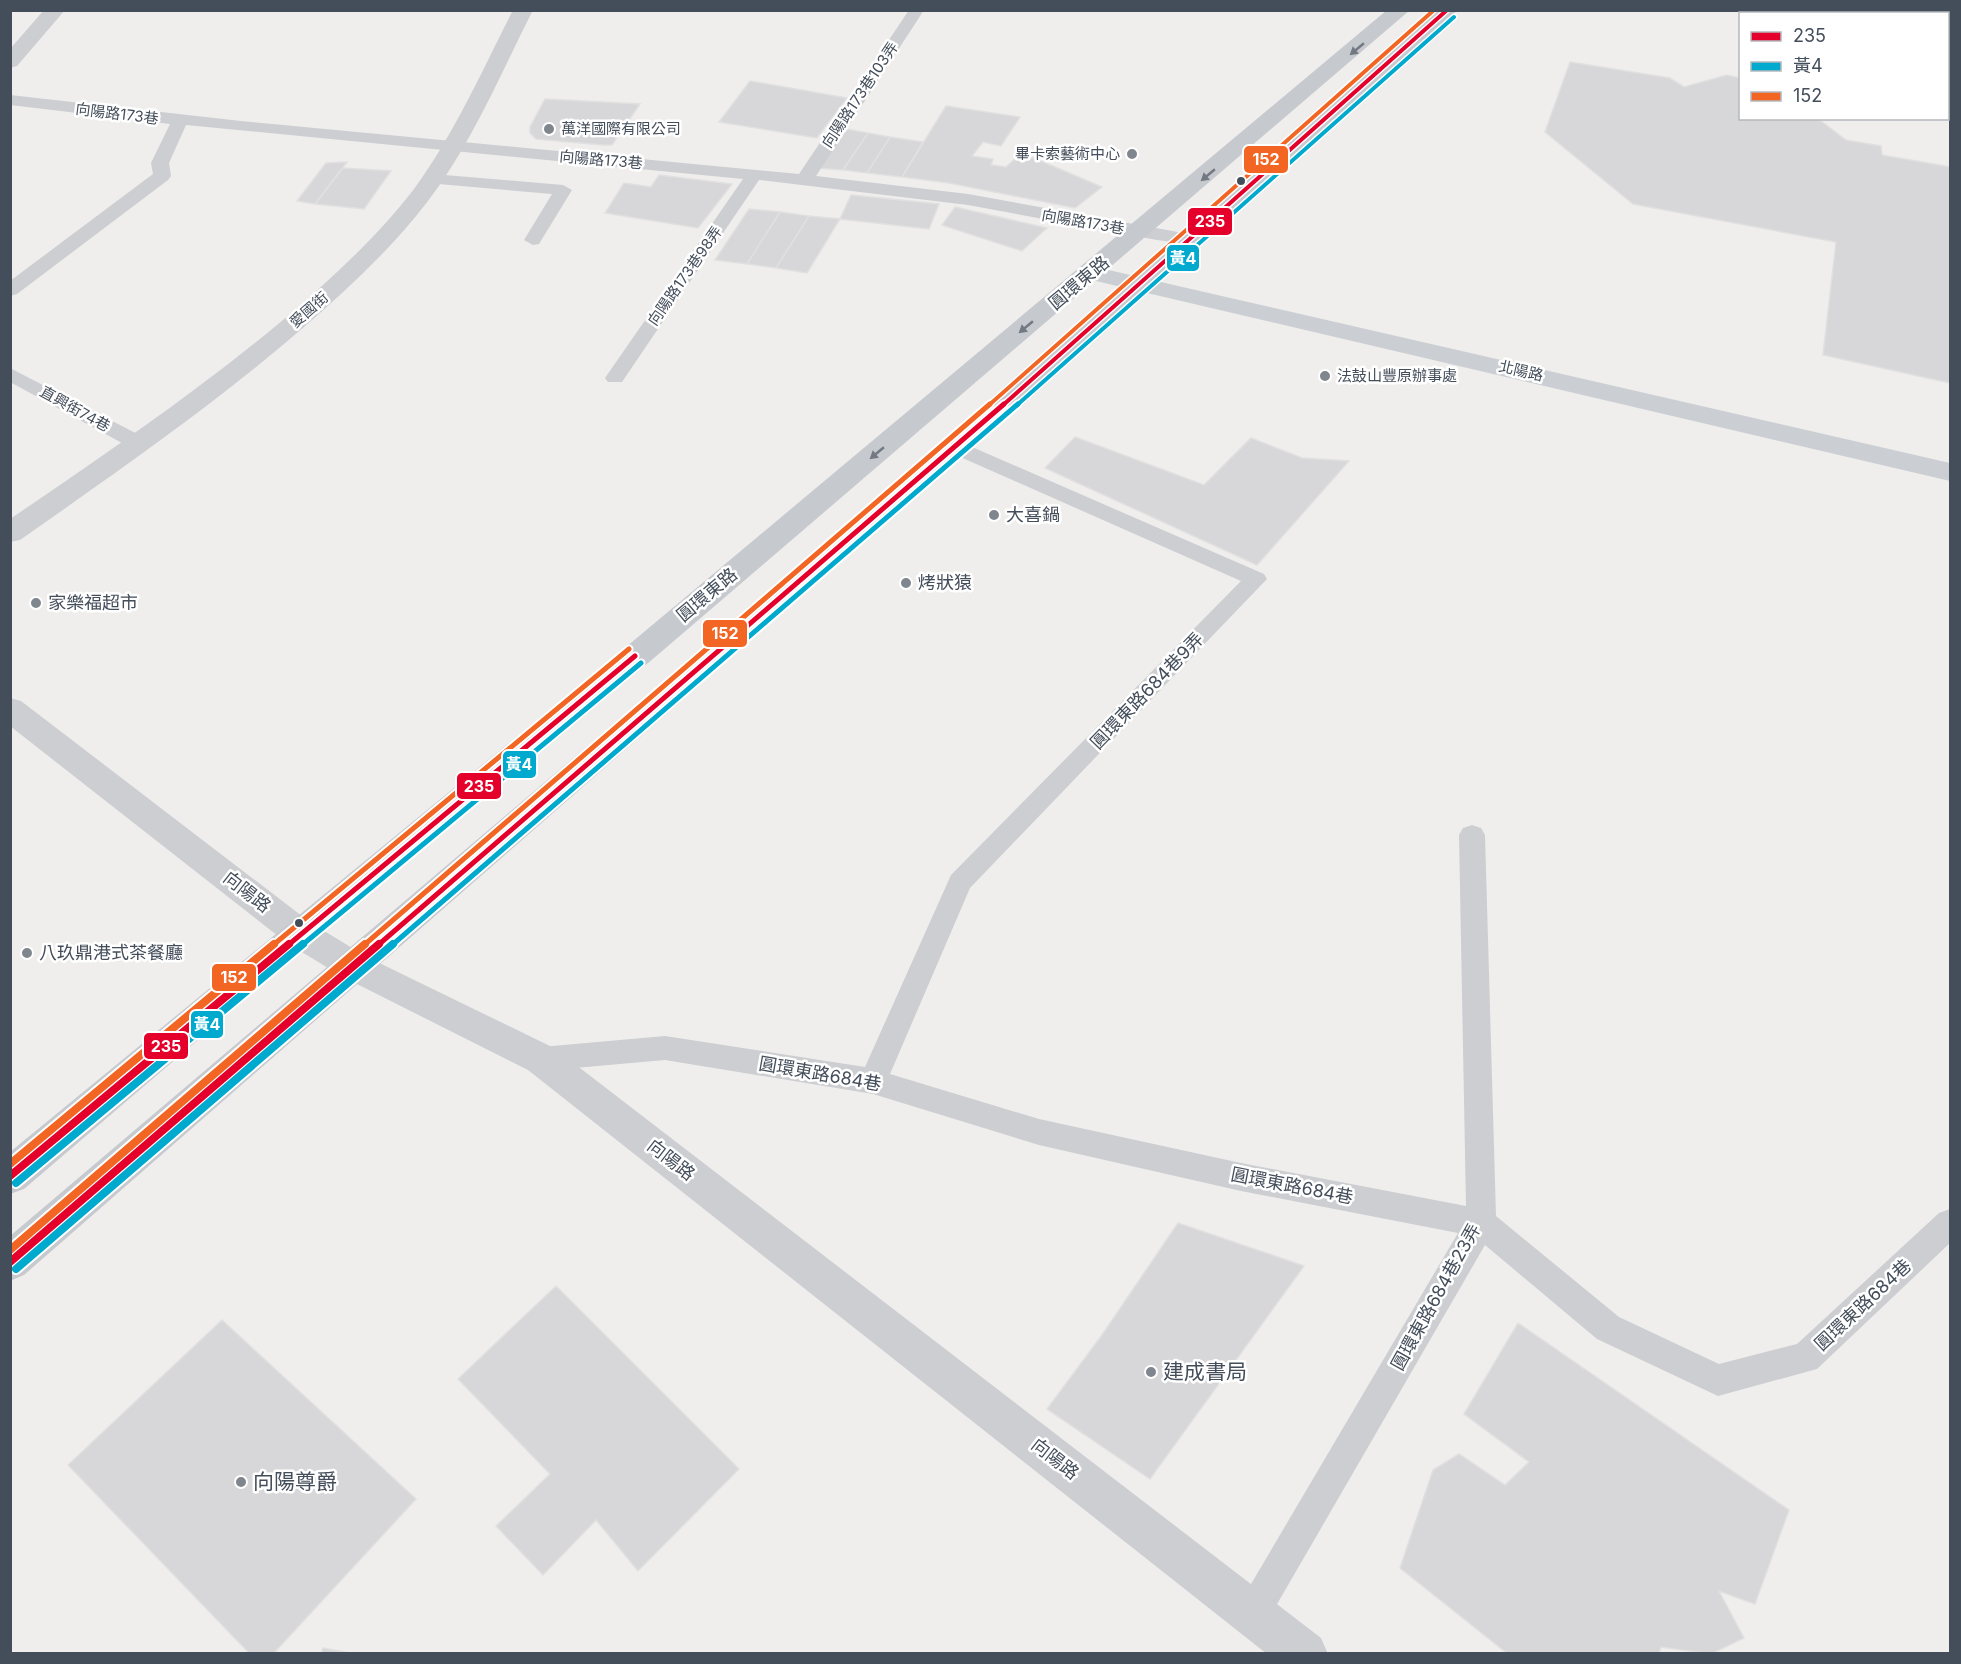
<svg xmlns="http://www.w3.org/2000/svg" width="1961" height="1664" viewBox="0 0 1961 1664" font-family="Inter,'Noto Sans TC',sans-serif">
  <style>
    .building { fill: #d7d7d9; stroke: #e0e0e0; stroke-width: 1.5 }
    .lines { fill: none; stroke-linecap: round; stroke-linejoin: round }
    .lane { fill: #ccced1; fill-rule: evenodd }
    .street { fill: #ccced1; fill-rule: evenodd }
    .secondary { fill: #cbcfd3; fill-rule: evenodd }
    .primary { fill: #c6c9ce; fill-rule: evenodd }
    .bus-1-far2-casing { stroke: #fff; stroke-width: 7 }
    .bus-1-far1-casing { stroke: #fff; stroke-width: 9 }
    .bus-1-casing { stroke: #fff; stroke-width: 12 }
    .bus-2-far2-casing { stroke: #fff; stroke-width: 7 }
    .bus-2-far1-casing { stroke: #fff; stroke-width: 9 }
    .bus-2-casing { stroke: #fff; stroke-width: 12 }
    .bus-3-far2-casing { stroke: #fff; stroke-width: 7 }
    .bus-3-far1-casing { stroke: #fff; stroke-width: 9 }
    .bus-3-casing { stroke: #fff; stroke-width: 12 }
    .bus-1-far2 { stroke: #e4002b; stroke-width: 4 }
    .bus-1-far1 { stroke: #e4002b; stroke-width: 5 }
    .bus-1 { stroke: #e4002b; stroke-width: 8 }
    .bus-2-far2 { stroke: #00a9ce; stroke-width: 4 }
    .bus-2-far1 { stroke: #00a9ce; stroke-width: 5 }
    .bus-2 { stroke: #00a9ce; stroke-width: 8 }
    .bus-3-far2 { stroke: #f26522; stroke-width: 4 }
    .bus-3-far1 { stroke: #f26522; stroke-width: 5 }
    .bus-3 { stroke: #f26522; stroke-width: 8 }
    .oneway { fill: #727983 }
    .poi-dot { fill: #80868e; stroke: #fff; stroke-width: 2 }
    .bus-dot { fill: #444e5b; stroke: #fff; stroke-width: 2 }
    .labels { text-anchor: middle; stroke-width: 5; stroke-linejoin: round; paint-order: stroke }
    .far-street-label { font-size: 15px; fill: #444e5b; stroke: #fff }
    .far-poi-label { font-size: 15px; fill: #444e5b; stroke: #fff; text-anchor: start }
    .street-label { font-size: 18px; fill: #444e5b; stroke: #fff }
    .poi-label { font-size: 18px; fill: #444e5b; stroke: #fff; text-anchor: start }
    .near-poi-label { font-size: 21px; fill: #444e5b; stroke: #fff; text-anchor: start }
    .line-badge { stroke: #fff; stroke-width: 2 }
    .badge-label { font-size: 16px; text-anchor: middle; font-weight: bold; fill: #fff }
  </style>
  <rect width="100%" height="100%" fill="#efeeed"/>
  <path class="building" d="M 1570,62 L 1670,78 L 1684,87 L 1727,75 L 1740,78 L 1740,118 L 1817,118 L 1846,140 L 1881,146 L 1882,155 L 1950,167 L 1950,383 L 1823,355 L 1836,242 L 1633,204 L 1545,132 Z
    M 750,81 L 847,98 L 817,138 L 719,122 Z
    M 545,99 L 640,104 L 612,145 L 603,145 L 536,139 L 530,133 L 530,127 Z
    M 946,106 L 1020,117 L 1001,146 L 983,142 L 972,156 L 993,159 L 991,165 L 1006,167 L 1017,157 L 1025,160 L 1029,156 L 1102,187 L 1075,208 L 949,183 L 902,177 Z
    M 846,129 L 868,133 L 843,170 L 818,168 Z
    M 868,133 L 890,137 L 867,173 L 843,170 Z
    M 890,137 L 923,142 L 902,177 L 867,173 Z
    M 347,162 L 315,204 L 297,201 L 326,163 Z
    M 343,168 L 391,171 L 364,209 L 315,204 Z
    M 659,175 L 732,184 L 698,228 L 605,213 L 624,183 L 651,187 Z
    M 851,195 L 939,204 L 929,229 L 840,219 Z
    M 955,207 L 1047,228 L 1022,251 L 942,225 Z
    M 749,209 L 780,212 L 747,264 L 715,260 Z
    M 780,212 L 809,216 L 776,268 L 747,264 Z
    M 809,216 L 840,219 L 807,273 L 776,268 Z
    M 1075,437 L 1204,485 L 1251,438 L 1302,458 L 1349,461 L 1257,565 L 1045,468 Z
    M 1178,1223 L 1304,1266 L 1150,1479 L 1047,1409 L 1102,1335 Z
    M 556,1286 L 739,1469 L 638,1571 L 596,1520 L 543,1575 L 496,1526 L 550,1474 L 458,1379 Z
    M 222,1320 L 416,1499 L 273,1654 L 250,1654 L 68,1465 Z
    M 1518,1323 L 1789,1510 L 1755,1604 L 1719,1591 L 1744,1638 L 1711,1654 L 1661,1647 L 1659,1654 L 1508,1654 L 1400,1568 L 1433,1470 L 1459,1454 L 1505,1485 L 1529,1462 L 1464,1414 Z
    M 323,1648 L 356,1654 L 321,1654 Z"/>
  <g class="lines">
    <path class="lane" d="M 909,10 L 924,10 L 816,176 L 968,194 L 1189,234 L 1198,239 L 1195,243 L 1189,244 L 1157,240 L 968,205 L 759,180 L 622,382 L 608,382 L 605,378 L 743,179 L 186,125 L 169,163 L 171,176 L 168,180 L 17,294 L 10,296 L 10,281 L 153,174 L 151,163 L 170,124 L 10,105 L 10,95 L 241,121 L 799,174 Z
      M 1863,10 L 1879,10 L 1880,14 L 1864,14 Z
      M 433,174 L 563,185 L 572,190 L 539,244 L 533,245 L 524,240 L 552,194 L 427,183 L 424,179 Z
      M 10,368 L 147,439 L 150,444 L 147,449 L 133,449 L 10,382 Z
      M 956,440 L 1264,574 L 1267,579 L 970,888 L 890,1074 L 1039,1119 L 1241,1163 L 1466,1206 L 1459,835 L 1463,828 L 1472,825 L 1481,828 L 1485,835 L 1496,1216 L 1619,1317 L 1719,1364 L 1797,1344 L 1939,1213 L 1950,1209 L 1950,1243 L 1817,1369 L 1718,1396 L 1597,1339 L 1485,1245 L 1265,1625 L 1253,1631 L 1241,1625 L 1235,1613 L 1241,1601 L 1458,1233 L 1241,1191 L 1039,1145 L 873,1094 L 665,1060 L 541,1071 L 531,1068 L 527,1059 L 531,1050 L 541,1047 L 665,1036 L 865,1067 L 951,875 L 1241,581 L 949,452 L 946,447 L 949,442 Z"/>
    <path class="street" d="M 44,10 L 65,10 L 17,66 L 10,68 L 10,49 Z
      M 513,10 L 533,10 C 500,75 472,143 428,201 C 392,248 348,289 304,327 C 214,405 117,472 20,540 L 10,542 L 10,519 C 106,454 201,389 289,315 C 333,277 378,236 414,189 C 454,134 482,71 513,10 Z
      M 10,698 L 21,701 L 311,923 L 367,957 L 554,1048 L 1321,1638 L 1328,1654 L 1267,1654 L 528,1070 L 343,977 L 287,943 L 10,726 Z"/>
    <path class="secondary" d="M 1091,266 L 1950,463 L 1950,481 L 1083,278 L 1079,273 L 1083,268 Z"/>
    <path class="primary" d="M 1387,10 L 1410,10 L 654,658 L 311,943 L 24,1189 L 10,1194 L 10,1152 L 632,642 Z
      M 1436,10 L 1458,10 L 965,453 L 24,1275 L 10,1281 L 10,1236 L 947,441 Z"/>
    <g class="bus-1-far2-casing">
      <path id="bus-1-far2" d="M 1002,406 L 1447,10"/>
    </g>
    <g class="bus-1-far1-casing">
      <path id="bus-1-far1" d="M 287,946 L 635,656
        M 377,946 L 1004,404"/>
    </g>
    <g class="bus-1-casing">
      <path id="bus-1" d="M 10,1176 L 289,944
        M 10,1262 L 379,944"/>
    </g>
    <g class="bus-2-far2-casing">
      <path id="bus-2-far2" d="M 1016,406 L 1454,17"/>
    </g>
    <g class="bus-2-far1-casing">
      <path id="bus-2-far1" d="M 301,946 L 641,663
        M 391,946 L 1018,404"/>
    </g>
    <g class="bus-2-casing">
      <path id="bus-2" d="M 16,1183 L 303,944
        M 16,1269 L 393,944"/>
    </g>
    <g class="bus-3-far2-casing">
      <path id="bus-3-far2" d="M 988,406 L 1434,10"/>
    </g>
    <g class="bus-3-far1-casing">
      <path id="bus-3-far1" d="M 272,946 L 629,649
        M 363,946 L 990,404"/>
    </g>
    <g class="bus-3-casing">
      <path id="bus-3" d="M 10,1164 L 274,944
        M 10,1250 L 365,944"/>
    </g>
    <use href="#bus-1-far2" class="bus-1-far2"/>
    <use href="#bus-1-far1" class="bus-1-far1"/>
    <use href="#bus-1" class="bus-1"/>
    <use href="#bus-2-far2" class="bus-2-far2"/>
    <use href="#bus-2-far1" class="bus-2-far1"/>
    <use href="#bus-2" class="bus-2"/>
    <use href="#bus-3-far2" class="bus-3-far2"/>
    <use href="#bus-3-far1" class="bus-3-far1"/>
    <use href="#bus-3" class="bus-3"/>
  </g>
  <defs><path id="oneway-solid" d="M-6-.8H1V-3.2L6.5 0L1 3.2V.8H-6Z" transform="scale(1.5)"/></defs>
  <g class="oneway">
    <use href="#oneway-solid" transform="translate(1357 49) rotate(140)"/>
    <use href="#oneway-solid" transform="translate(1208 175) rotate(140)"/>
    <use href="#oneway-solid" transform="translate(1026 327) rotate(140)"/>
    <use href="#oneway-solid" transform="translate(877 453) rotate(140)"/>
  </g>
  <g class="poi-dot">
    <circle cx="549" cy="129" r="6"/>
    <circle cx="1132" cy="154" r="6"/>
    <circle cx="1325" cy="376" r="6"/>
    <circle cx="994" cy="515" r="6"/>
    <circle cx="906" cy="583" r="6"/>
    <circle cx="36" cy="603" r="6"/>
    <circle cx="27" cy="953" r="6"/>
    <circle cx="1151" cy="1372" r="6"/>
    <circle cx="241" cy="1482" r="6"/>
  </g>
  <g class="bus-dot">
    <circle cx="1241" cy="181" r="5"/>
    <circle cx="299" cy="923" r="5"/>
  </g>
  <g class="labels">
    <g class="far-street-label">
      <text transform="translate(860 95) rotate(-56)" y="5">向陽路173巷103弄</text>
      <text transform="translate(117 114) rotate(7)" y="5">向陽路173巷</text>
      <text transform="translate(601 160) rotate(5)" y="5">向陽路173巷</text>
      <text transform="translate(1083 222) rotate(10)" y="5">向陽路173巷</text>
      <text transform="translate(685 276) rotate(-55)" y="5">向陽路173巷98弄</text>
      <text transform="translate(309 310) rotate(-41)" y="5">愛國街</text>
      <text transform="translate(1521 371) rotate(13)" y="5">北陽路</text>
      <text transform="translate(75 409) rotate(29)" y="5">直興街74巷</text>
    </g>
    <g class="far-poi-label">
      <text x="561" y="134">萬洋國際有限公司</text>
      <text x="1120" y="159" text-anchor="end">畢卡索藝術中心</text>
      <text x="1337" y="381">法鼓山豐原辦事處</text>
    </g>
    <g class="street-label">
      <text transform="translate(1079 283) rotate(-40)" y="6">圓環東路</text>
      <text transform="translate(707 595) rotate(-40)" y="6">圓環東路</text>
      <text transform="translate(1147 691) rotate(-46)" y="6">圓環東路684巷9弄</text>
      <text transform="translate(247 892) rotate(38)" y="6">向陽路</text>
      <text transform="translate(820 1074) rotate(10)" y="6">圓環東路684巷</text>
      <text transform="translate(671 1160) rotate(38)" y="6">向陽路</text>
      <text transform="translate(1292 1186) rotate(11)" y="6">圓環東路684巷</text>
      <text transform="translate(1436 1297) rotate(-61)" y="6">圓環東路684巷23弄</text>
      <text transform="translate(1863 1305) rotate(-43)" y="6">圓環東路684巷</text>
      <text transform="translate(1055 1459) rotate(38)" y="6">向陽路</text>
    </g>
    <g class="poi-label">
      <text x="1006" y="521">大喜鍋</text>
      <text x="918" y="589">烤狀猿</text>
      <text x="48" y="609">家樂福超市</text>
      <text x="39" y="959">八玖鼎港式茶餐廳</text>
    </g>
    <g class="near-poi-label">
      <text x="1163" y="1379">建成書局</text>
      <text x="253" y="1489">向陽尊爵</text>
    </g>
  </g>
  <g class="line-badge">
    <rect x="1243" y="145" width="46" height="29" rx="6" fill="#f26522"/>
    <rect x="1187" y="207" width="46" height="29" rx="6" fill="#e4002b"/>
    <rect x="1166" y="244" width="34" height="28" rx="6" fill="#00a9ce"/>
    <rect x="702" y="619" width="46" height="29" rx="6" fill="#f26522"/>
    <rect x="502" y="750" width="35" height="29" rx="6" fill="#00a9ce"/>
    <rect x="456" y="772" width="46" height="28" rx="6" fill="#e4002b"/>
    <rect x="211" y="963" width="46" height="29" rx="6" fill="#f26522"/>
    <rect x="190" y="1010" width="34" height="29" rx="6" fill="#00a9ce"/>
    <rect x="143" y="1032" width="46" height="28" rx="6" fill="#e4002b"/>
  </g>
  <g class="badge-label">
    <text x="1266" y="165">152</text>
    <text x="1210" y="227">235</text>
    <text x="1183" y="264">黃4</text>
    <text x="725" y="639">152</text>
    <text x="519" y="770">黃4</text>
    <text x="479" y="792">235</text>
    <text x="234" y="983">152</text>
    <text x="207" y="1030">黃4</text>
    <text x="166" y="1052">235</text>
  </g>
  <rect width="1961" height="1664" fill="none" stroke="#444e5b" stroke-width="24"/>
  <rect x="1739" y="12" width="210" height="108" fill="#ffffff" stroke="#b4b8bd" stroke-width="1.5"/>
  <rect x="1751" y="32" width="30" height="9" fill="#e4002b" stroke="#b4b8bd" stroke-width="1.5"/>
  <text x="1793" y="42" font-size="18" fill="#444e5b">235</text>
  <rect x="1751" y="62" width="30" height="9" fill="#00a9ce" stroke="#b4b8bd" stroke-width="1.5"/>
  <text x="1793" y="72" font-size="18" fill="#444e5b">黃4</text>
  <rect x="1751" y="92" width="30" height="9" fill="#f26522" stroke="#b4b8bd" stroke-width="1.5"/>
  <text x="1793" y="102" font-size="18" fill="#444e5b">152</text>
</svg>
